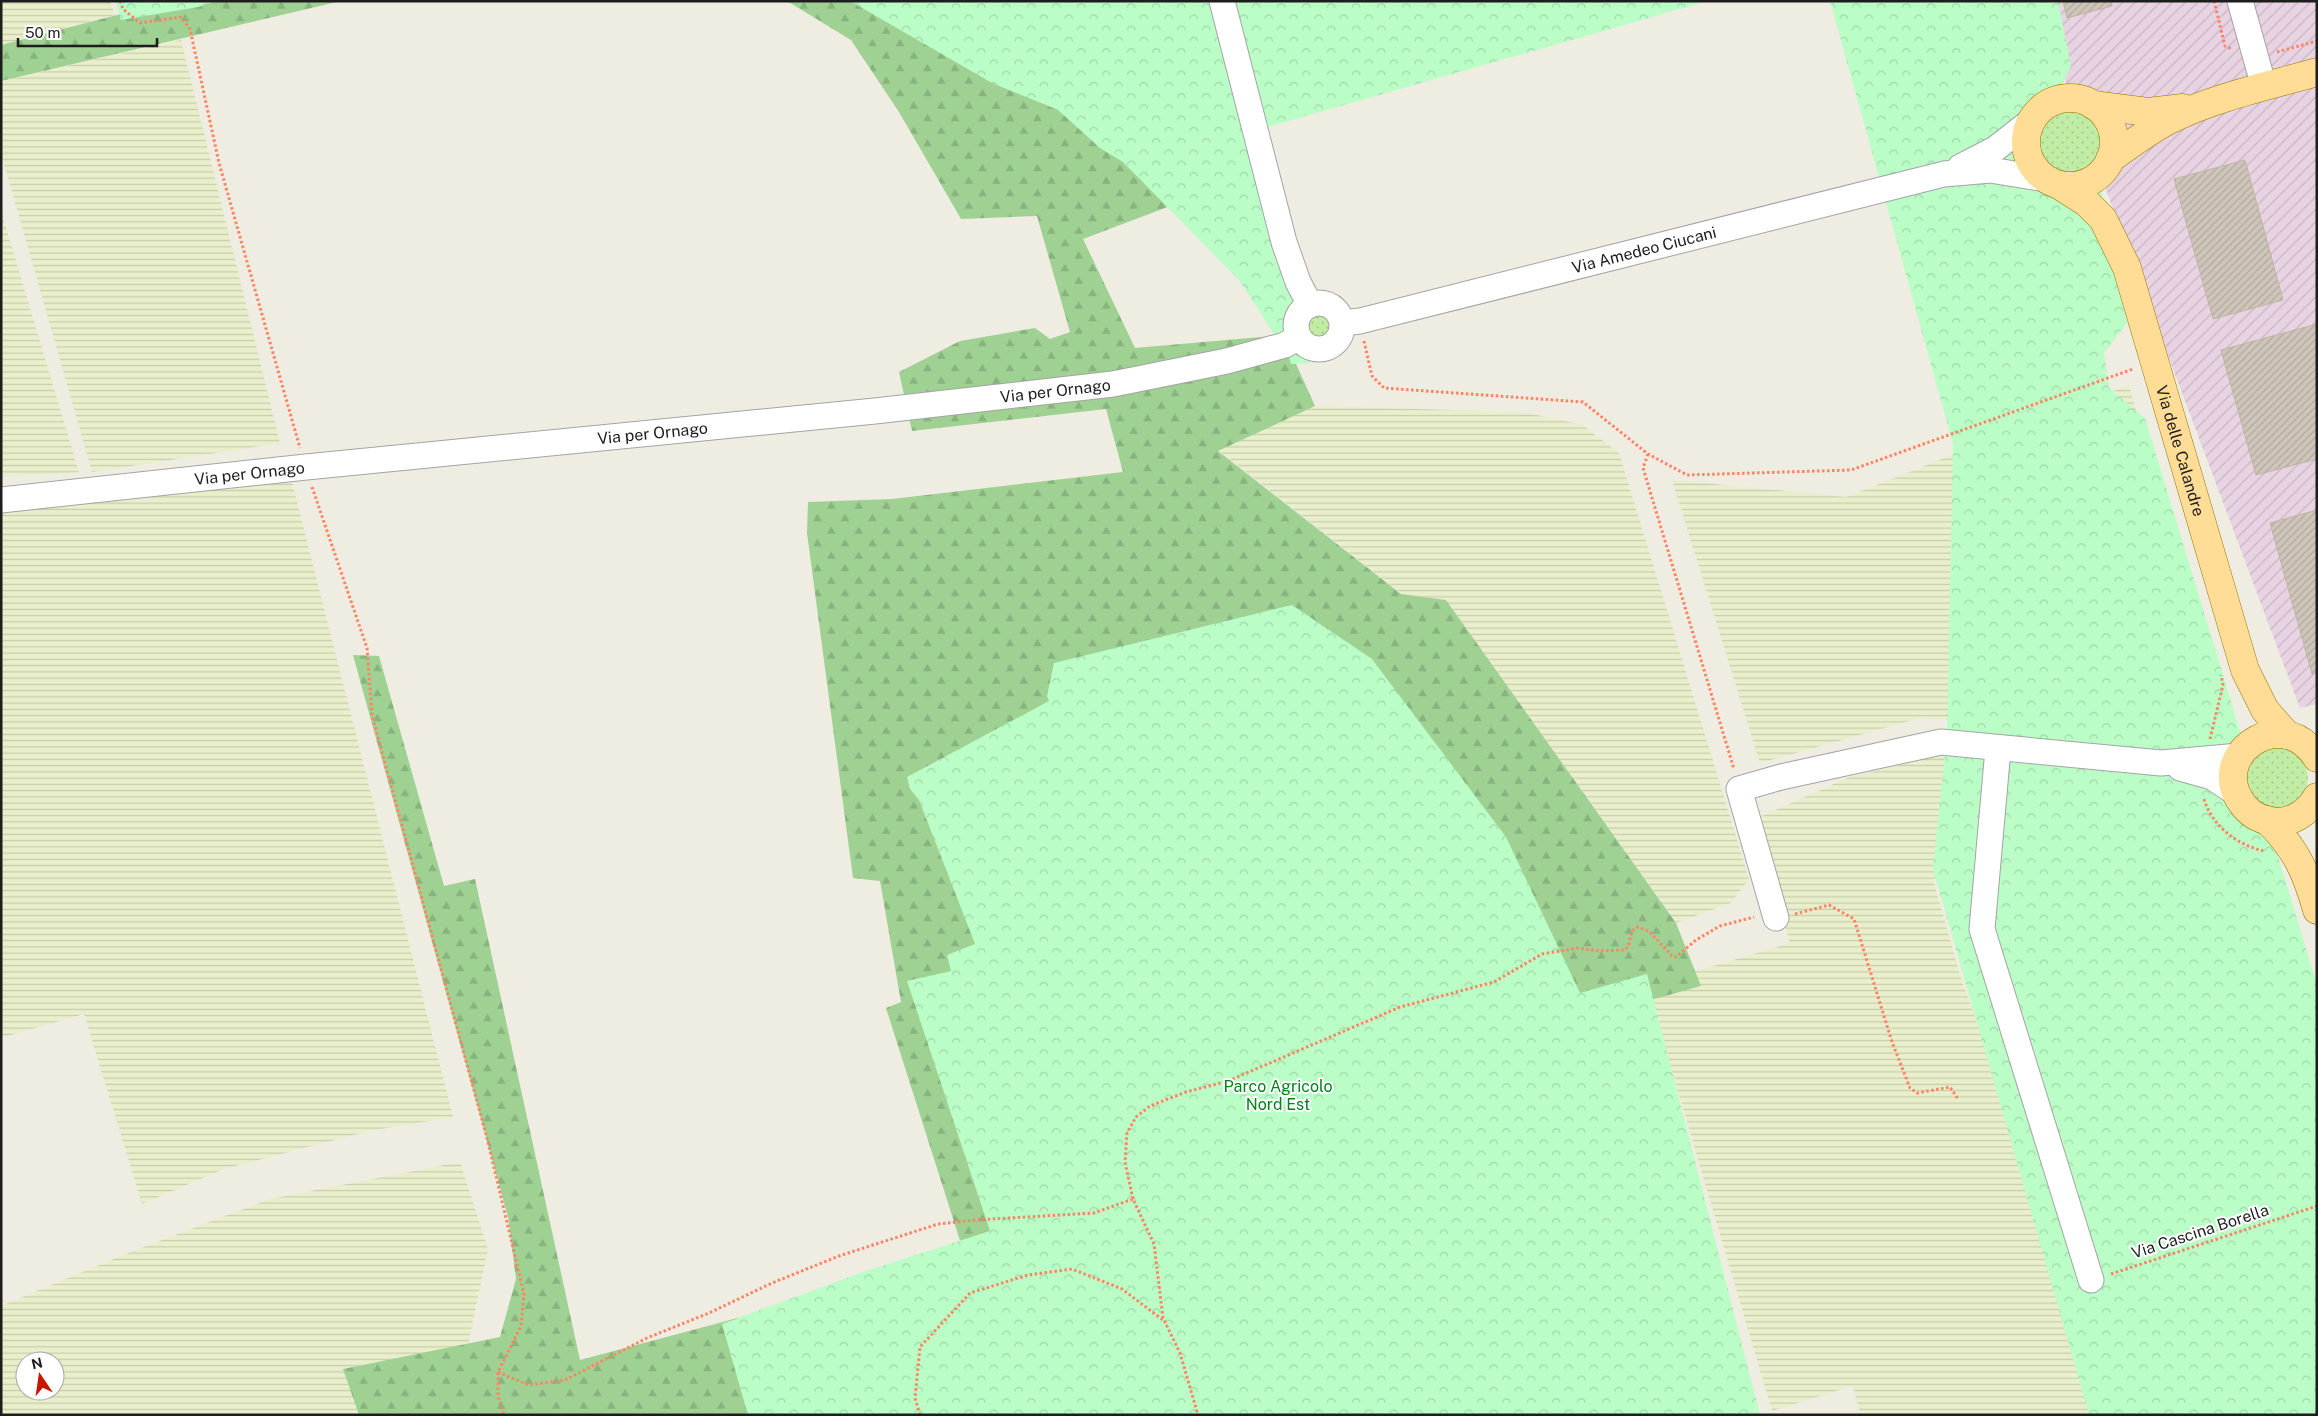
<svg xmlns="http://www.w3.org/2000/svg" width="2318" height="1416" viewBox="0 0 2318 1416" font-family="'Public Sans',sans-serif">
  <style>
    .industrial { fill: url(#industrial-furrows) }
    .farmland { fill: url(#farmland-rules); fill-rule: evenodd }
    .forest { fill: url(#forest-firs) }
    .park { fill: url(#park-crowns) }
    .garden { fill: url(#garden-dots) }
    .building { fill: url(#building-hatch); stroke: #c1b3a3 }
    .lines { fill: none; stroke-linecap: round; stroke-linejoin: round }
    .minor-casing { stroke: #a4a4a4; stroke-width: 27 }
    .major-casing { stroke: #957300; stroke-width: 29 }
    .path { stroke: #ff8362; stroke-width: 3; stroke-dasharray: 2.5 2.5; stroke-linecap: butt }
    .minor { stroke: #fff; stroke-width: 25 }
    .major { stroke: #ffdd96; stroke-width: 28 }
    .labels { text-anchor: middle; stroke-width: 4; stroke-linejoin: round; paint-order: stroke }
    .street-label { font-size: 16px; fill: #1d1d1d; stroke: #fff }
    .park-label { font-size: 16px; fill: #03821b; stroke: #fff }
  </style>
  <defs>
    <pattern id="industrial-furrows" width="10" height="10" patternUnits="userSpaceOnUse" patternTransform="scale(1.25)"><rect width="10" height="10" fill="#e8d3e2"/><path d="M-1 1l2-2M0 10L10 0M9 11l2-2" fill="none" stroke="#c7b5c1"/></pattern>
    <pattern id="farmland-rules" width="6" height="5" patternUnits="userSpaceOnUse" patternTransform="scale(1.25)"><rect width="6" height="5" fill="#e9efcb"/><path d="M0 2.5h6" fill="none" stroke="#c7ccae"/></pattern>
    <pattern id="forest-firs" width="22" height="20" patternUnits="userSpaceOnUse" patternTransform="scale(1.25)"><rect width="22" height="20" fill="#9fd193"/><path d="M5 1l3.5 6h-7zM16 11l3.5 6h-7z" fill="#88b37e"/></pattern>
    <pattern id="park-crowns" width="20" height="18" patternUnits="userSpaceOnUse" patternTransform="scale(1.25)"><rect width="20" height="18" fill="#bafdc6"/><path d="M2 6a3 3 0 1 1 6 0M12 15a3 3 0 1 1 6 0" fill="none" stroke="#9fd8aa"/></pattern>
    <pattern id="garden-dots" width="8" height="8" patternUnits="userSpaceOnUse" patternTransform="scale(1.25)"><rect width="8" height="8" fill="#c0eda3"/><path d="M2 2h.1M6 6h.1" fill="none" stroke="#a5cb8c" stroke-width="1.8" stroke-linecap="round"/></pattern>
    <pattern id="building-hatch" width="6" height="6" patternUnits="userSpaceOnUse" patternTransform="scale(1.25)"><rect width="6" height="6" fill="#cfc5ba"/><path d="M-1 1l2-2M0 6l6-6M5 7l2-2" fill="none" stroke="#b1a99f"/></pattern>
  </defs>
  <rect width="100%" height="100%" fill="#efece1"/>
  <path class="industrial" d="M 2044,1 L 2317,1 L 2317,704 L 2300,708 L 2063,75 Z"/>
  <path class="farmland" d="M 1,1 L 110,1 L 115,15 L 1,45 Z
    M 181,40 L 280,443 L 92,472 L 1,153 L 1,81 Z
    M 1,211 L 79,472 L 1,477 Z
    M 2129,385 L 2209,679 L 2185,736 L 1920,718 L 1760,763 L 1672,480 L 1846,497 Z
    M 1315,406 L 1522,412 L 1581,424 L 1619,453 L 1749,879 L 1731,903 L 1676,923 L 1446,600 L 1402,594 L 1218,450 Z
    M 292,482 L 453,1117 L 369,1131 L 224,1169 L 142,1204 L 84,1014 L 1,1038 L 1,513 Z
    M 1950,753 L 1983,868 L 1933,879 L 1959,972 L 2028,1168 L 2317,1415 L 1861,1415 L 1852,1386 L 1772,1411 L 1647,986 L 1790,943 L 1755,819 L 1850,777 Z
    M 460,1162 L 488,1249 L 468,1344 L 343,1369 L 359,1415 L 1,1415 L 1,1306 L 133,1251 L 270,1199 ZM 25,1361 L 55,1361 L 55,1391 L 25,1391 Z"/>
  <path class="forest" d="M 171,1 L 341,1 L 1,81 L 1,45 Z
    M 787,1 L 986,1 L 1186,200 L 1083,239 L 1135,348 L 1283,335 L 1315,406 L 1218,451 L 1401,594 L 1446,600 L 1676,923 L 1701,986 L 1200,1126 L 921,1415 L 359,1415 L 343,1369 L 500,1337 L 516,1279 L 508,1217 L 353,655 L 379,656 L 444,886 L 475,879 L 580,1360 L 787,1305 L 963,1250 L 886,1008 L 901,1002 L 880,881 L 853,878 L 807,533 L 808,502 L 892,499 L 1123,472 L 1106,409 L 912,431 L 899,372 L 960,341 L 1035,328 L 1050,339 L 1070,332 L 1037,216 L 961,219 L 899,112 L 851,40 Z"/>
  <path class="park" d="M 115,1 L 216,1 L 198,7 L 121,20 Z
    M 850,1 L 1708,1 L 1257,130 L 1310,363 L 1291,364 L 1289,357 L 1239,280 L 1123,162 L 1100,148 L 1058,110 L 992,83 Z
    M 1830,1 L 2058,1 L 2071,66 L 2056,97 L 2058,123 L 2093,150 L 2127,323 L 2104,353 L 2109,388 L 2145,418 L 2317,985 L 2317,1415 L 2089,1415 L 1933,869 L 1947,733 L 1953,444 Z
    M 1292,605 L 1372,659 L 1506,837 L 1580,993 L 1647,974 L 1760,1415 L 748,1415 L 722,1324 L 863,1272 L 990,1231 L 907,981 L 951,971 L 947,955 L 975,944 L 919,800 L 910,789 L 907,777 L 1049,701 L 1047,696 L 1054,663 Z"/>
  <path class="garden" d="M2037 142a32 32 0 1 1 64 0a32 32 0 1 1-64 0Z
    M1306 326a13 13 0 1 1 26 0a13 13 0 1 1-26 0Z
    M2246 778a31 31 0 1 1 62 0a31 31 0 1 1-62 0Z"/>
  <path class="building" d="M 2063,1 L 2111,1 L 2112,6 L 2067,18 Z
    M 2245,160 L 2283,300 L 2213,319 L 2174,179 Z
    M 2317,324 L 2317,459 L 2256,475 L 2221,350 Z
    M 2317,510 L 2317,673 L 2312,674 L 2270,523 Z"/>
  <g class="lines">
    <g class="minor-casing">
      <g id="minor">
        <path d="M 1222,1 L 1284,242 L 1298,282 L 1310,305"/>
        <path d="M 2240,1 L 2264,87"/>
        <path d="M 1960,167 L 1995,149 L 2031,121"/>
        <circle cx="1319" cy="326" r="23"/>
        <path id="s1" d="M 1343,323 L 1360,321 L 1944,174 L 1990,170 L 2046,179"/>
        <path id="s2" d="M 1,500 L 306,467 L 875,411 L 1113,384 L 1227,361 L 1285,345 L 1298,337"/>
        <path d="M 1998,749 L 1982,929 L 2091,1280"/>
        <path d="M 2180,768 L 2212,777 L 2236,793"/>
        <path d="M 1776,918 L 1739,789 L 1781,777 L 1941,742 L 2161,763 L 2239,756"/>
      </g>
    </g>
    <g class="major-casing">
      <g id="major">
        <circle cx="2070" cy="142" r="44"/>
        <path d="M 2093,105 L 2148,112 L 2183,108"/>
        <path d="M 2110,159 C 2130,145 2149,130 2171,119 C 2216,97 2268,86 2317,72"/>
        <path id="s3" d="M 2059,185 L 2087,203 L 2103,219 L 2127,268 L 2245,670 L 2265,710 L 2287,735"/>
        <path d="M 2317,758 C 2282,701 2204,757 2244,806 C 2252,816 2264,821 2277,822 C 2294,822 2309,811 2317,797"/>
        <path d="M 2267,820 C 2296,849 2306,871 2317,910"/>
      </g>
    </g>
    <path class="path" d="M 120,1 L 123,9 L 140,23 L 181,17 L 190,29 L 219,163 L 300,448
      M 2214,1 L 2225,46 L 2232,49
      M 2277,52 L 2317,41
      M 1364,341 L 1372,376 L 1384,388 L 1583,402 L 1648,454 L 1687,475 L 1851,470 L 2133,369
      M 1648,454 L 1643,468 L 1734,769
      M 312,487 L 367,648 L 372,715 L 487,1138 L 524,1294 L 521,1326 L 498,1372 L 498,1397 L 504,1415
      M 2210,739 L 2223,685 L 2221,675
      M 2204,799 C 2212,826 2237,845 2264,851
      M 1795,914 L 1829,905 L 1854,919 L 1892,1042 L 1910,1088 L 1917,1093 L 1950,1087 L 1958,1099
      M 1133,1199 L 1125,1162 L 1127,1133 L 1136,1117 L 1150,1106 L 1186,1092 L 1228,1081 L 1400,1007 L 1494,982 L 1542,954 L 1578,948 L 1599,951 L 1624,950 L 1628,947 L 1632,931 L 1637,927 L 1649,931 L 1672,956 L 1676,957 L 1696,940 L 1720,926 L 1754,917
      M 2111,1274 L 2317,1206
      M 498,1372 L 529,1385 L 565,1380 L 647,1338 L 709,1313 L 772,1283 L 839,1256 L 938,1224 L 976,1220 L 1094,1213 L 1133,1199 L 1154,1244 L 1163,1318 L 1180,1353 L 1198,1415
      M 920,1415 L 915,1398 L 920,1347 L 970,1293 L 1028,1275 L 1072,1269 L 1122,1289 L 1163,1320"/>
    <use href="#minor" class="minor"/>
    <use href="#major" class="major"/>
  </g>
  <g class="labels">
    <g class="street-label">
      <text dy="6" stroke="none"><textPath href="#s1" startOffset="310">Via Amedeo Ciucani</textPath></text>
      <text dy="6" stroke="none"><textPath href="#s2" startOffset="1060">Via per Ornago</textPath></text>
      <text dy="6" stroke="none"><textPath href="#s2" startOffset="655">Via per Ornago</textPath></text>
      <text dy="6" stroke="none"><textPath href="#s3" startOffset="301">Via delle Calandre</textPath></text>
      <text dy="6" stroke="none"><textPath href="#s2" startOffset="250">Via per Ornago</textPath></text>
      <text transform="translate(2200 1231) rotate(-18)" y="6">Via Cascina Borella</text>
    </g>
    <g class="park-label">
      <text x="1278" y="1092">Parco Agricolo<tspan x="1278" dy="18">Nord Est</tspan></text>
    </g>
  </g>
  <rect width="2318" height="1416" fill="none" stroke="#1d1d1d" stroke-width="5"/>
  <g transform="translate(40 1376) rotate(347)"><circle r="24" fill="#ffffff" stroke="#a5a5a5"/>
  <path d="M0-4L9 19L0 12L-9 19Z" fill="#c91500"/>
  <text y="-8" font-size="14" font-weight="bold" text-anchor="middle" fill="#1d1d1d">N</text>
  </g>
  <path d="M18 38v8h139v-8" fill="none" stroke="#1d1d1d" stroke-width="2.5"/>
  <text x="25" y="38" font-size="15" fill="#1d1d1d" stroke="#ffffff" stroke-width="4" paint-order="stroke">50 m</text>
</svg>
